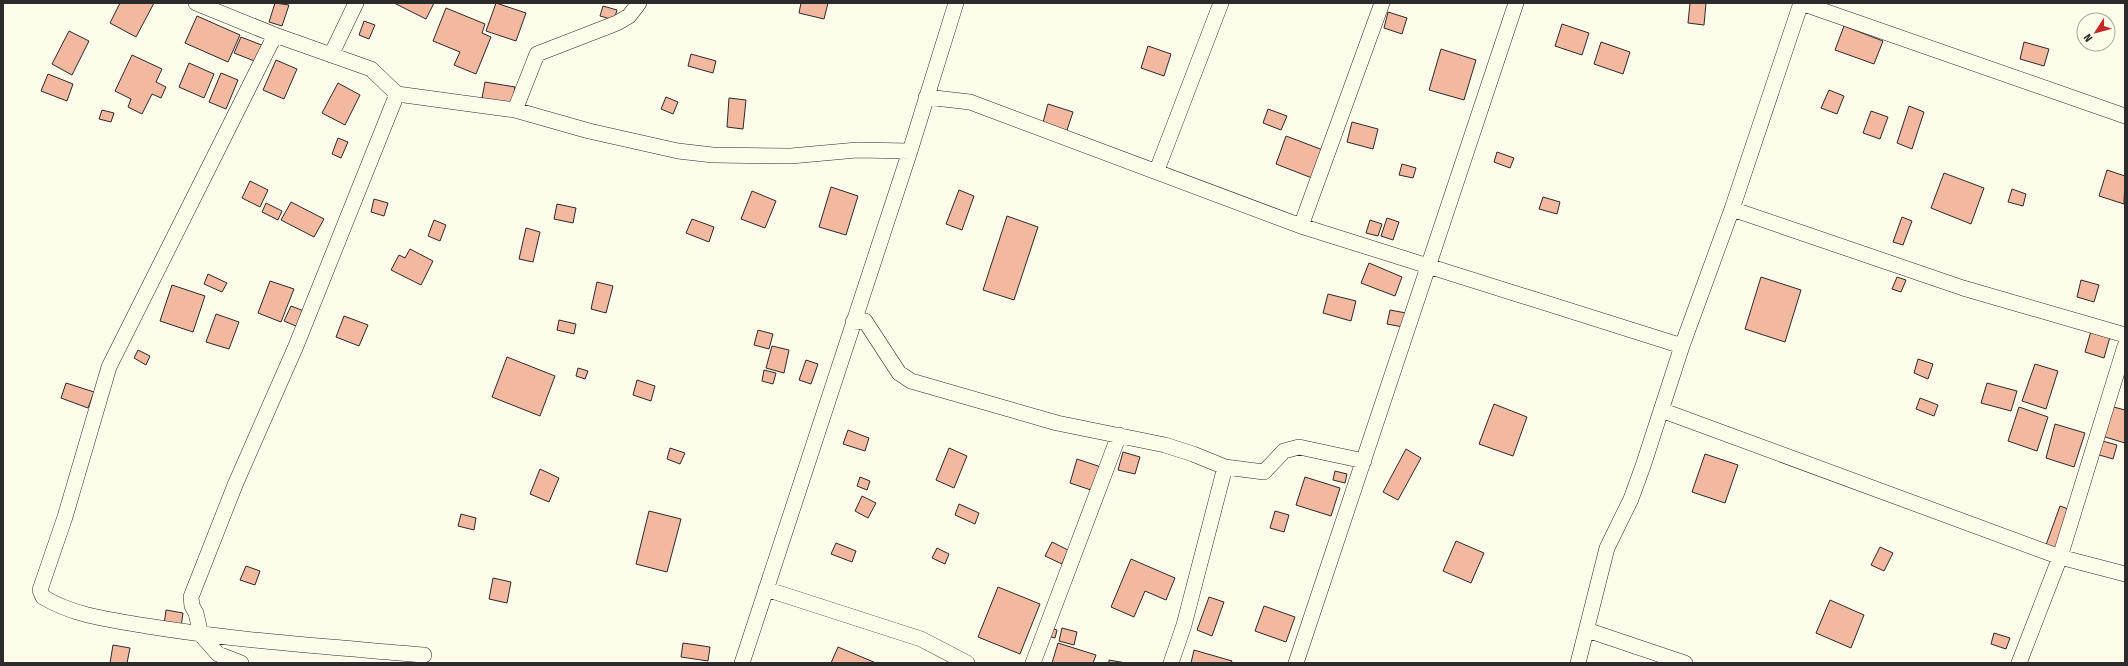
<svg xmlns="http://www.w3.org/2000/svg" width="2128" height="666" viewBox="0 0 2128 666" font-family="'Fira Sans Condensed',sans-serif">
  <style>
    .building { fill: #f2b8a0; stroke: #2b2b2b }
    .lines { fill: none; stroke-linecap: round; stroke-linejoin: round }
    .street-casing { stroke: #2b2b2b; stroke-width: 16 }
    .street { stroke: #fdfbea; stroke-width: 15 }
  </style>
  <rect width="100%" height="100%" fill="#fdfbea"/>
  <path class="building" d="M 120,3 L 154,3 L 136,37 L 110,23 Z
    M 275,3 L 289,5 L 282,26 L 269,22 Z
    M 394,3 L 434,3 L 426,19 Z
    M 496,3 L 526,13 L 516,41 L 486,31 Z
    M 801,3 L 828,3 L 824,19 L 799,13 Z
    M 1690,3 L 1706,3 L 1704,25 L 1688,23 Z
    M 603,6 L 617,10 L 614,20 L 600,16 Z
    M 446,8 L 485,24 L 482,33 L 491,37 L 476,74 L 454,65 L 460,52 L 433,41 Z
    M 1388,12 L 1407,18 L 1402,34 L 1384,28 Z
    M 197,16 L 240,35 L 228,62 L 185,43 Z
    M 364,21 L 375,25 L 369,39 L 359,35 Z
    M 1562,24 L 1589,33 L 1582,55 L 1555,46 Z
    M 1844,26 L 1883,41 L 1874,64 L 1835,50 Z
    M 69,31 L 89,41 L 72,75 L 52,64 Z
    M 241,37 L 264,46 L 257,62 L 234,53 Z
    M 1601,42 L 1630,52 L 1623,74 L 1594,64 Z
    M 2024,42 L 2049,49 L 2044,66 L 2020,59 Z
    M 1148,46 L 1171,54 L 1164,76 L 1141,68 Z
    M 1441,49 L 1476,60 L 1464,100 L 1429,90 Z
    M 691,54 L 716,61 L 713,73 L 688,66 Z
    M 132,55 L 162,69 L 156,82 L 166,87 L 161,98 L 152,94 L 142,114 L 128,107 L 131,99 L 115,91 Z
    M 276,60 L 297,69 L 284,99 L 263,90 Z
    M 189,63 L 214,74 L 204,98 L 179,87 Z
    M 221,73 L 238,80 L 226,109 L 209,102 Z
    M 48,74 L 73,84 L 67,101 L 41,91 Z
    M 485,82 L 515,87 L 512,104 L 482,98 Z
    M 338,83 L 360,95 L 345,125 L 322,113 Z
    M 1829,90 L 1844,96 L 1837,114 L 1821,108 Z
    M 666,97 L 678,102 L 673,114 L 661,109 Z
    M 729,98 L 746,100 L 743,129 L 727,127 Z
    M 1048,104 L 1073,112 L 1066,133 L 1042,126 Z
    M 1909,106 L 1924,112 L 1912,149 L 1897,143 Z
    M 1268,109 L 1287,116 L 1281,130 L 1263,123 Z
    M 102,110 L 114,113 L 111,122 L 99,119 Z
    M 1871,111 L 1888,117 L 1880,139 L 1863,133 Z
    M 1352,122 L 1378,129 L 1373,149 L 1347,142 Z
    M 1286,136 L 1323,150 L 1312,178 L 1276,164 Z
    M 338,138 L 348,142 L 341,158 L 332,154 Z
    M 1497,152 L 1514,158 L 1510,168 L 1494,162 Z
    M 1402,164 L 1416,168 L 1413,178 L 1399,175 Z
    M 2107,170 L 2125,176 L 2124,204 L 2099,196 Z
    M 1944,173 L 1984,188 L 1971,224 L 1931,208 Z
    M 250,181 L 268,190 L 260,207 L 242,198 Z
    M 831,187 L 858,196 L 846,235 L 819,227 Z
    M 2012,189 L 2026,194 L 2023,206 L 2008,202 Z
    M 959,190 L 974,196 L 962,230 L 946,224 Z
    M 752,191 L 776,201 L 765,228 L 741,219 Z
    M 1543,197 L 1560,202 L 1557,214 L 1539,209 Z
    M 374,199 L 388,203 L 384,216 L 371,212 Z
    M 291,202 L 324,219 L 314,237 L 281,220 Z
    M 266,203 L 282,211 L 278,220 L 262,212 Z
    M 557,204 L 576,208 L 573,223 L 554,219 Z
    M 1007,216 L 1038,227 L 1014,300 L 983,290 Z
    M 1902,217 L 1912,221 L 1903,245 L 1893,242 Z
    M 1387,218 L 1399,222 L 1393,240 L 1381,236 Z
    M 692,219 L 714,227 L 709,242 L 686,233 Z
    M 434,220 L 446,225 L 440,241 L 428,236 Z
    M 1370,220 L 1382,224 L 1378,236 L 1366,233 Z
    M 526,228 L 540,232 L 533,262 L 519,259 Z
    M 410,249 L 433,261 L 421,285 L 391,270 L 399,255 L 405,258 Z
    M 1369,263 L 1402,277 L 1395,296 L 1361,283 Z
    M 208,274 L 227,283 L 222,292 L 204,284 Z
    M 1761,277 L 1801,290 L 1785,342 L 1745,329 Z
    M 1897,277 L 1906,280 L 1901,292 L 1892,289 Z
    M 2081,280 L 2099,285 L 2094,302 L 2077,297 Z
    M 270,281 L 294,289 L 281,322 L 258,313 Z
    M 597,282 L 613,286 L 606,313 L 591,309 Z
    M 172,285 L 205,296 L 193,332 L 160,321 Z
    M 1328,294 L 1356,301 L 1351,321 L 1323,313 Z
    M 291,306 L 304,311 L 298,327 L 284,321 Z
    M 1390,310 L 1406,313 L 1403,327 L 1387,324 Z
    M 216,314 L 239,322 L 229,349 L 206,342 Z
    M 344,316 L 368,325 L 359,346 L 336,337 Z
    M 559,320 L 576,324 L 574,334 L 557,330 Z
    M 758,330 L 773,334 L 769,349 L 754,345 Z
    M 2091,331 L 2110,337 L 2104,358 L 2085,352 Z
    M 772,346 L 789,350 L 784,373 L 766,368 Z
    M 138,350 L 150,356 L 146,365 L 134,358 Z
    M 507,357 L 555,376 L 540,416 L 492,397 Z
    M 1918,359 L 1933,364 L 1928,379 L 1914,373 Z
    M 806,360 L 818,364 L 811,384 L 799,380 Z
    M 2035,364 L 2058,371 L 2046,409 L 2022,401 Z
    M 578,368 L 588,371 L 585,379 L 576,376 Z
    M 764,370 L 776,373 L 773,384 L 762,381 Z
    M 637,380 L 655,386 L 651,401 L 633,395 Z
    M 66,383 L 94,392 L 88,408 L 61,398 Z
    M 1987,383 L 2017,391 L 2011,411 L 1981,403 Z
    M 1920,398 L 1938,405 L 1934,416 L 1916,409 Z
    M 1494,404 L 1527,417 L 1513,456 L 1479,444 Z
    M 2110,406 L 2125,410 L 2125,443 L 2102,436 Z
    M 2019,407 L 2048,417 L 2037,451 L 2008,441 Z
    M 2055,424 L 2085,433 L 2074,467 L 2046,458 Z
    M 848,430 L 869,438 L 865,451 L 843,444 Z
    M 2099,440 L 2117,445 L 2113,459 L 2096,454 Z
    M 670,448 L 685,453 L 680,464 L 667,459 Z
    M 949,448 L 967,456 L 954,488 L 936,480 Z
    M 1406,449 L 1421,458 L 1398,500 L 1383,492 Z
    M 1123,452 L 1140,457 L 1135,474 L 1118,470 Z
    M 1705,454 L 1738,465 L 1725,503 L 1692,492 Z
    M 1077,459 L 1101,467 L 1094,491 L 1070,483 Z
    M 540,469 L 559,478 L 549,502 L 530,494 Z
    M 1335,471 L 1347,474 L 1345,483 L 1333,480 Z
    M 860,477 L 870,481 L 867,490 L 857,486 Z
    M 1305,477 L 1340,488 L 1331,516 L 1296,505 Z
    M 862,496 L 876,503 L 868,518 L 855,511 Z
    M 959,504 L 979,513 L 975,524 L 955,515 Z
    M 2060,506 L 2071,510 L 2057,549 L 2046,545 Z
    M 649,511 L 681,519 L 667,572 L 636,564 Z
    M 1275,511 L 1289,515 L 1284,532 L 1270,528 Z
    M 461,514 L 476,518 L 474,530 L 458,526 Z
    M 1456,541 L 1484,553 L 1471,583 L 1443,571 Z
    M 1052,542 L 1068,550 L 1062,564 L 1045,556 Z
    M 836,543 L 856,551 L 852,562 L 831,554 Z
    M 1880,547 L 1893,553 L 1884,571 L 1871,565 Z
    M 937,548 L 949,554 L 945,564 L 932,558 Z
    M 1131,559 L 1175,578 L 1166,600 L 1145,591 L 1134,617 L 1111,607 Z
    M 246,566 L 260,571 L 255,585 L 240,580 Z
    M 493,578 L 511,582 L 507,603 L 489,599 Z
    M 998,587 L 1040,604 L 1020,654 L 978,637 Z
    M 1209,597 L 1224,602 L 1212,636 L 1197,630 Z
    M 1830,600 L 1864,615 L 1851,648 L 1816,633 Z
    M 1264,606 L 1295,617 L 1286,642 L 1255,631 Z
    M 166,610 L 183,613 L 181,627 L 164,625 Z
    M 1051,628 L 1057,630 L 1055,638 L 1048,636 Z
    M 1062,628 L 1077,632 L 1074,645 L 1059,641 Z
    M 1994,633 L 2010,638 L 2006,649 L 1991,644 Z
    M 683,643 L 710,647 L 708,661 L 681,657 Z
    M 1058,643 L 1096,655 L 1093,663 L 1052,663 Z
    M 113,645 L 130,648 L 127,663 L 110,663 Z
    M 838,647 L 876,663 L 831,663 Z
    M 1194,650 L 1232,661 L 1231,663 L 1191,663 Z
    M 1109,660 L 1126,663 L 1109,663 Z"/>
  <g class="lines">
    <g class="street-casing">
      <path id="street" d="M 196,3 L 275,35 L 371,69 L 397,94 L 515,110 L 589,131 L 678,151 L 713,155 L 791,156 L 857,150 L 910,151
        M 1801,3 L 2125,116
        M 275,35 L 109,367 L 65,517 L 40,590 L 43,597 C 74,616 111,620 147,626 C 239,641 332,647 424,655
        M 331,55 L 356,3
        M 926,97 L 970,102 L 1301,226 L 1682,346
        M 515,110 L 537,54 L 617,23 L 629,16 L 639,3
        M 1157,170 L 1221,3
        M 1732,209 L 1963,288 L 2125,335
        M 1301,226 L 1382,3
        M 853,322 L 865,321 L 899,373 L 911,381 L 1057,423 L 1165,445 L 1193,454 L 1225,467 L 1264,472 L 1284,451 L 1299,447 L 1364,461
        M 1661,410 L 2060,557 L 2125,574
        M 766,589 L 921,639 L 967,663
        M 1587,630 L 1685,663
        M 241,663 L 218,654 L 201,635 L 196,613 L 192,606 L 191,597 L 235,485 L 296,346 L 397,94
        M 742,663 L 910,151 L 956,3
        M 1033,663 L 1119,435
        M 1171,663 L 1184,625 L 1225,467
        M 1296,663 L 1516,3
        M 1578,663 L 1607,548 L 1631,499 L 1643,466 L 1682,346 L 1732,209 L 1801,3
        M 2019,663 L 2060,557 L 2125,346"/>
    </g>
    <use href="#street" class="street"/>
  </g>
  <rect width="2128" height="666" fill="none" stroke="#2b2b2b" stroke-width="8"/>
  <g transform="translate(2096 32) rotate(234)"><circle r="19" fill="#fdfbea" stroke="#a9a89e"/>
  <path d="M0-3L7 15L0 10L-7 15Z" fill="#c62828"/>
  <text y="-6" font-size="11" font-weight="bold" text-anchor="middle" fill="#2b2b2b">N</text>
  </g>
</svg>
